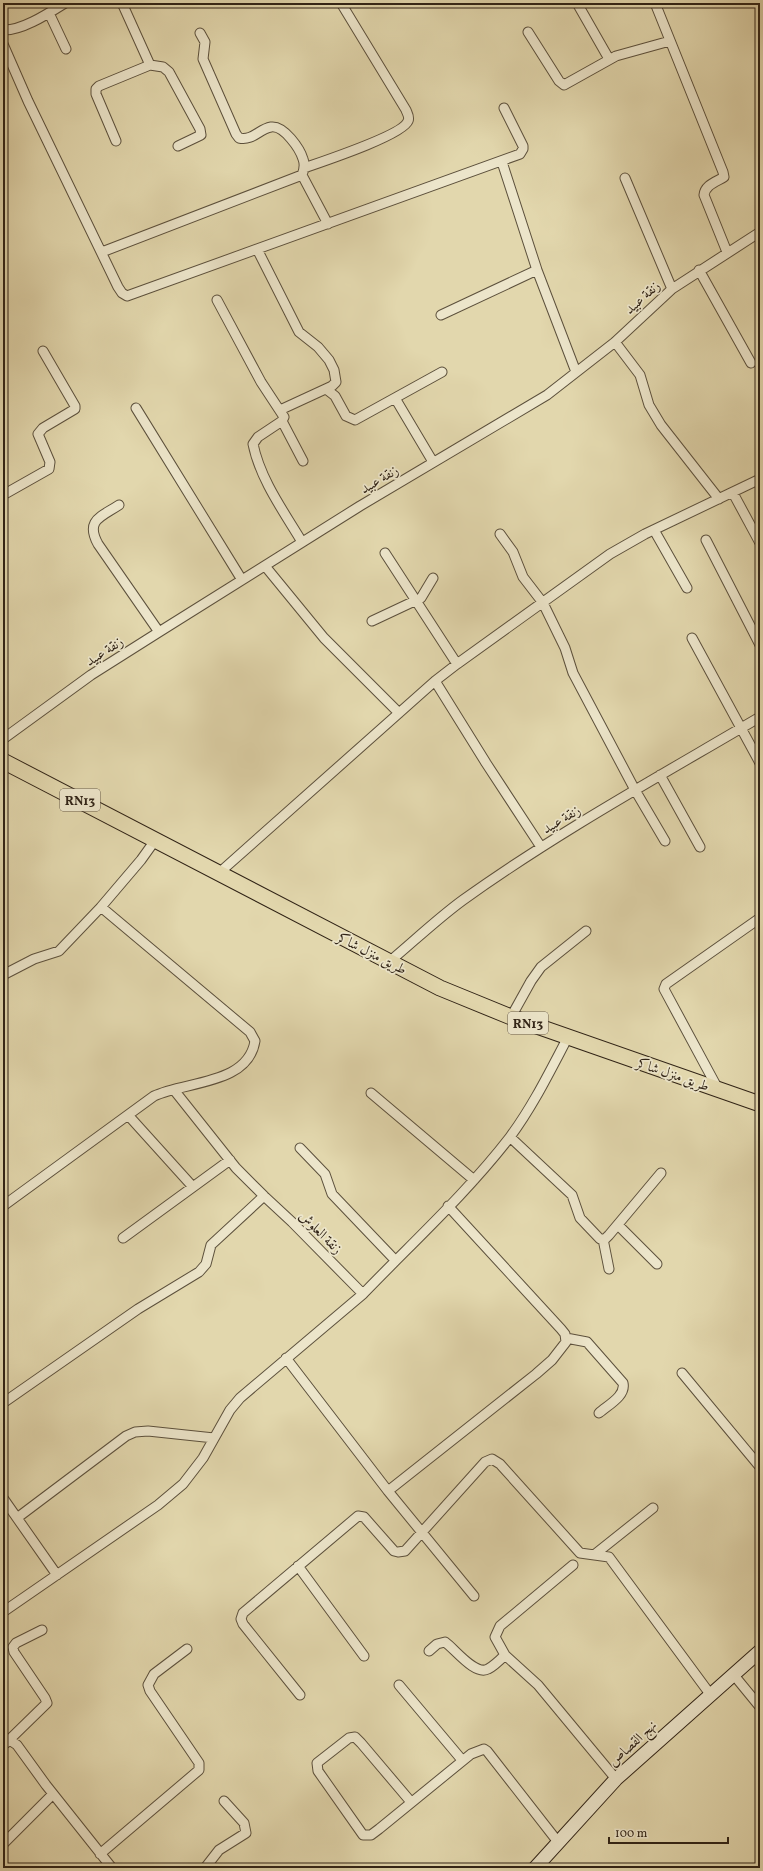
<svg xmlns="http://www.w3.org/2000/svg" width="763" height="1871" viewBox="0 0 763 1871" font-family="Vollkorn,Amiri,serif">
  <style>
    .lines { fill: none; stroke-linecap: round; stroke-linejoin: round }
    .street-casing { stroke: #5c503c; stroke-width: 11 }
    .secondary-casing { stroke: #302316; stroke-width: 15 }
    .primary-casing { stroke: #302316; stroke-width: 17 }
    .street { stroke: #ece5ca; stroke-width: 9 }
    .secondary { stroke: #ece5ca; stroke-width: 13 }
    .primary { stroke: #e2d7ad; stroke-width: 15 }
    .labels { text-anchor: middle; stroke-width: 3.5; stroke-linejoin: round; paint-order: stroke }
    .shield { fill: #ece5ca; stroke: #685d4c; stroke-width: 1 }
    .shield-label { font-size: 13px; font-weight: bold; fill: #302316 }
    .street-label { font-size: 14px; fill: #302316; stroke: #ece5ca }
  </style>
  <rect width="100%" height="100%" fill="#e2d7ad"/>
  <filter id="stains"><feTurbulence type="fractalNoise" baseFrequency=".005" numOctaves="4"/><feColorMatrix values="0 0 0 0 .2 0 0 0 0 .09 0 0 0 0 .02 0 0 0 .5 -.17"/></filter>
  <radialGradient id="worn" r=".72"><stop offset=".6" stop-color="#630" stop-opacity="0"/><stop offset="1" stop-color="#630" stop-opacity=".3"/></radialGradient>
  <g class="lines">
    <g class="street-casing">
      <path id="street" d="M 122,3 L 150,65 L 163,67 L 169,72 L 200,129 L 201,135 L 178,146
        M 577,3 L 609,59
        M 655,3 L 723,172 L 724,177 C 716,182 705,185 704,195 L 727,252
        M 49,13 L 66,49
        M 3,30 C 22,31 49,13 65,3
        M 528,32 L 559,81 L 564,85 L 616,56 L 670,41
        M 200,33 L 205,42 L 203,59 L 236,134 L 239,138 C 253,141 259,129 271,127 C 284,125 300,149 303,159 C 305,164 304,170 302,175 L 328,224
        M 3,44 L 28,101 L 118,287 L 122,293 L 127,296 L 520,154 L 523,149 L 523,146 L 504,108
        M 116,141 L 96,94 L 96,89 L 99,86 L 150,65
        M 502,162 L 537,270 L 576,372
        M 304,168 C 321,162 403,135 408,121 C 410,117 407,113 406,110 L 341,3
        M 625,178 L 672,289
        M 257,249 L 299,332 L 318,347 L 329,360 L 334,370 L 336,382 L 332,386 L 280,410
        M 102,252 L 302,175
        M 699,270 L 751,363
        M 217,300 L 261,382 L 284,417 L 282,421 L 258,437 L 253,444 C 260,479 284,512 302,542
        M 441,315 L 537,270
        M 615,342 L 640,375 L 649,405 L 661,425 L 719,499
        M 326,389 L 335,396 L 346,416 L 355,420 L 442,372
        M 395,398 L 433,462
        M 136,408 L 242,580
        M 282,421 L 303,461
        M 733,493 L 760,543
        M 3,495 L 49,469 L 50,462 L 38,434 L 43,428 L 75,409 L 75,406 L 43,351
        M 119,505 C 101,517 85,520 98,544 L 159,632
        M 654,530 L 687,588
        M 500,534 L 513,552 L 523,577 L 543,603 L 565,648 L 573,673 L 635,790 L 665,841
        M 706,540 L 760,645
        M 385,553 L 457,664
        M 265,566 L 324,638 L 399,713
        M 372,621 L 421,598 L 433,578
        M 692,638 L 760,763
        M 435,681 L 486,763 L 541,847
        M 3,739 L 91,675 L 159,632 L 360,506 L 547,395 L 615,342 L 672,289 L 760,232
        M 660,775 L 700,847
        M 219,873 L 435,681 L 457,664 L 610,554 L 645,534 L 760,479
        M 389,962 C 413,942 437,919 463,900 C 558,832 660,776 760,717
        M 3,975 L 34,959 L 59,951 L 101,907 L 141,860 L 156,839
        M 511,1017 L 531,981 L 541,967 L 586,931
        M 718,1089 L 664,989 L 666,984 L 760,918
        M 174,1090 L 236,1168 L 264,1196
        M 371,1093 L 474,1180
        M 128,1115 L 193,1187
        M 510,1137 L 572,1195 L 580,1218 L 600,1239 L 605,1239 L 609,1235 L 661,1173
        M 300,1148 L 325,1174 L 332,1194 L 395,1260
        M 3,1206 L 154,1096 C 185,1081 248,1085 255,1041 L 250,1032 L 101,907
        M 618,1225 L 657,1264
        M 123,1238 L 230,1160
        M 603,1239 L 609,1269
        M 566,1338 L 587,1342 L 623,1383 C 626,1396 608,1405 599,1413
        M 286,1358 L 388,1491 L 474,1596
        M 682,1373 L 760,1467
        M 3,1403 L 138,1309 L 199,1272 L 206,1264 L 211,1245 L 264,1196 L 292,1222 L 363,1294 C 412,1243 466,1194 510,1137 C 533,1106 550,1071 568,1037
        M 388,1491 L 536,1374 L 552,1360 L 566,1342 L 565,1334 L 561,1329 L 448,1206
        M 3,1498 L 57,1575
        M 17,1518 L 126,1436 L 135,1432 L 148,1431 L 214,1438
        M 594,1555 L 653,1508
        M 573,1565 L 500,1626 L 495,1637 L 505,1655 L 538,1685 L 616,1779
        M 298,1566 L 364,1656
        M 3,1612 L 158,1505 L 183,1484 L 203,1458 L 230,1410 L 240,1398 L 363,1294
        M 429,1651 L 437,1644 L 445,1642 C 455,1649 475,1676 488,1669 C 494,1666 500,1660 505,1655
        M 733,1674 L 760,1707
        M 399,1685 L 462,1760
        M 300,1695 L 243,1624 L 241,1619 L 243,1613 L 358,1516 L 364,1517 L 394,1551 L 398,1552 L 405,1551 L 485,1462 L 492,1459 L 500,1464 L 580,1553 L 609,1557 L 710,1694
        M 3,1743 L 11,1741 L 17,1745 L 46,1785 L 112,1868
        M 6,1743 L 47,1703 L 45,1698 L 14,1652 L 13,1647 L 16,1643 L 42,1630
        M 411,1802 L 361,1743 L 355,1737 L 349,1738 L 317,1763 L 318,1771 L 363,1835 L 371,1835 L 379,1829 L 471,1754 L 484,1749 L 487,1751 L 558,1842
        M 3,1844 L 53,1794
        M 100,1854 L 199,1770 L 199,1763 L 150,1691 L 148,1685 L 154,1674 L 187,1649
        M 205,1868 L 219,1850 L 246,1833 L 244,1823 L 224,1801"/>
    </g>
    <g class="secondary-casing">
      <path id="secondary" d="M 535,1868 L 616,1779 L 760,1651"/>
    </g>
    <g class="primary-casing">
      <path id="primary" d="M 3,761 L 440,988 L 511,1017 L 760,1104"/>
    </g>
    <use href="#street" class="street"/>
    <use href="#secondary" class="secondary"/>
    <use href="#primary" class="primary"/>
  </g>
  <g class="labels">
    <g class="shield">
      <rect x="60" y="789" width="40" height="22" rx="3"/>
      <rect x="508" y="1012" width="40" height="22" rx="3"/>
    </g>
    <g class="shield-label">
      <text x="80" y="805">RN13</text>
      <text x="528" y="1028">RN13</text>
    </g>
    <g class="street-label">
      <text transform="translate(642 297) rotate(-42)" y="5">زنقة عبيد</text>
      <text transform="translate(379 479) rotate(-31)" y="5">زنقة عبيد</text>
      <text transform="translate(104 651) rotate(-33)" y="5">زنقة عبيد</text>
      <text transform="translate(561 819) rotate(-31)" y="5">زنقة عبيد</text>
      <text transform="translate(372 953) rotate(27)" y="5">طريق منزل شاكر</text>
      <text transform="translate(673 1074) rotate(19)" y="5">طريق منزل شاكر</text>
      <text transform="translate(321 1232) rotate(45)" y="5">زنقة العلوش</text>
      <text transform="translate(632 1743) rotate(-43)" y="5">نهج القصاص</text>
    </g>
  </g>
  <rect width="763" height="1871" fill="none" stroke="#e2d7ad" stroke-width="16"/>
  <rect x="4" y="4" width="755" height="1863" fill="none" stroke="#302316" stroke-width="2"/>
  <rect x="8" y="8" width="747" height="1855" fill="none" stroke="#302316"/>
  <path d="M609 1837v6h119v-6" fill="none" stroke="#302316" stroke-width="2"/>
  <text x="615" y="1837" font-size="12" fill="#302316" stroke="#ece5ca" stroke-width="3" paint-order="stroke">100 m</text>
  <rect width="100%" height="100%" filter="url(#stains)"/>
  <rect width="100%" height="100%" fill="url(#worn)"/>
</svg>
